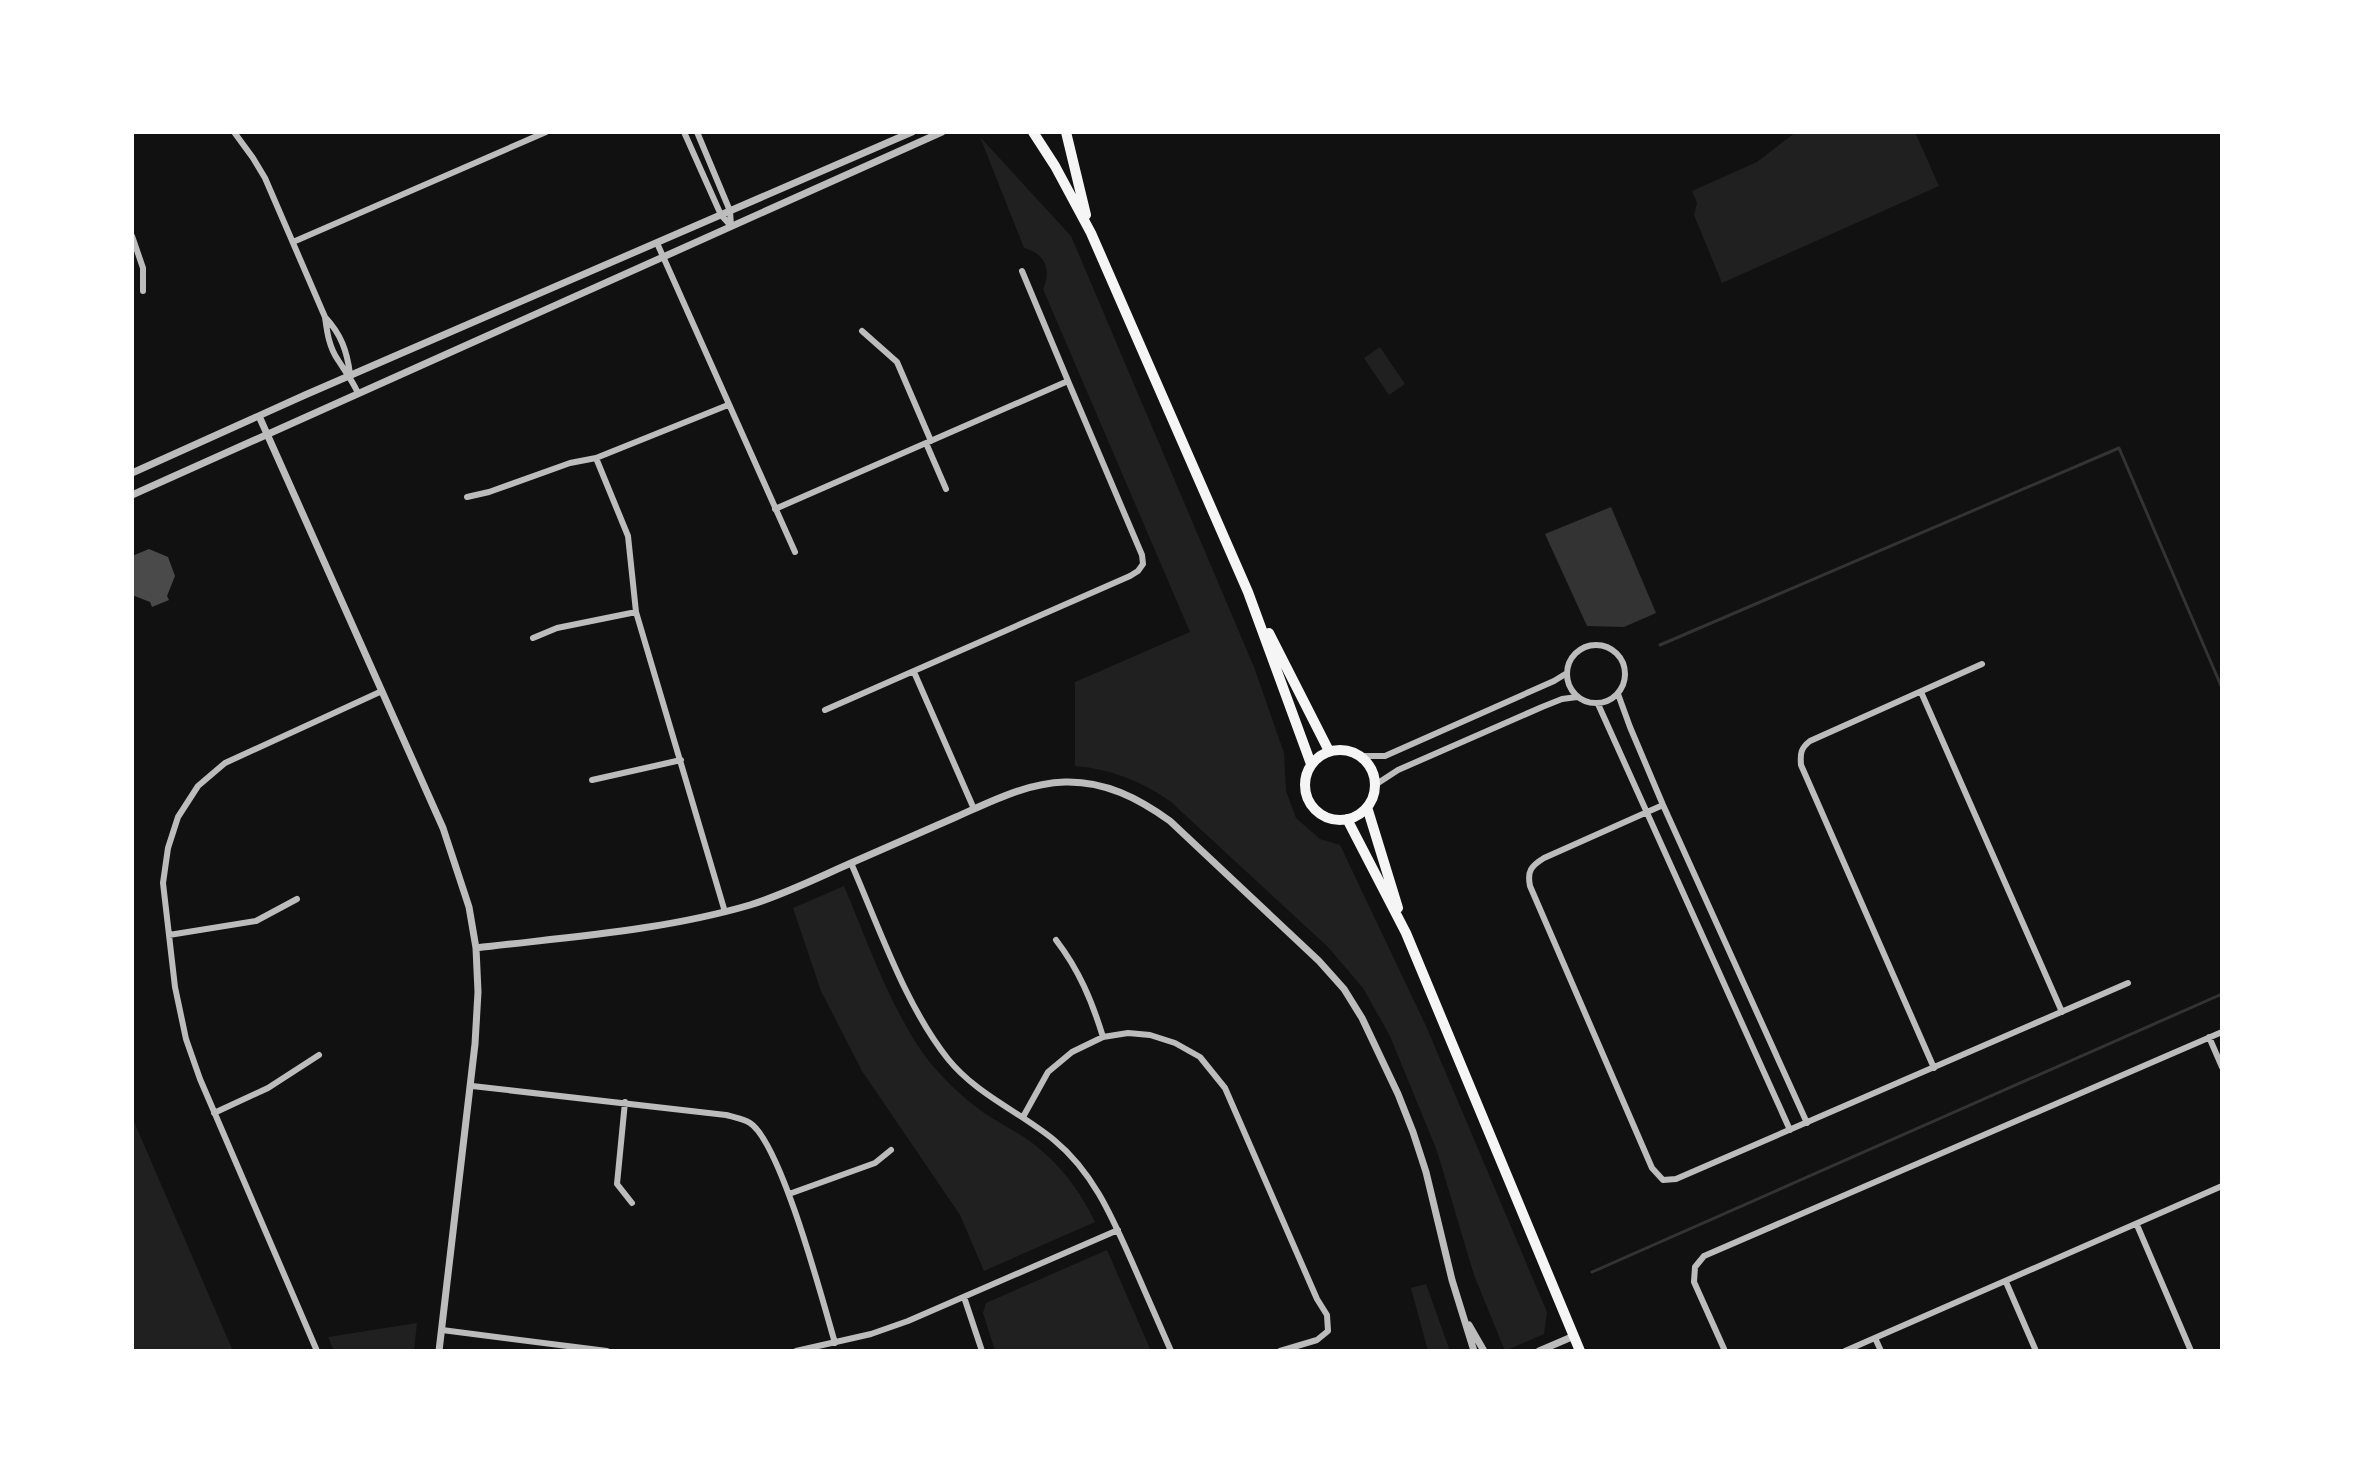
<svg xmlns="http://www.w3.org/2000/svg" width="2354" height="1483" viewBox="0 0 2354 1483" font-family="Manrope,sans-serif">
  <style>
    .green { fill: #202020 }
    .water { fill: #333 }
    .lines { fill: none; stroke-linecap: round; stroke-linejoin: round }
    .stream { stroke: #333; stroke-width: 3 }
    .building { fill: #4a4a4a }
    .minor { stroke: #bcbcbc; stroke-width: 6 }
    .tertiary { stroke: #bcbcbc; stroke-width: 7 }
    .trunk { stroke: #f5f5f5; stroke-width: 10 }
  </style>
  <rect width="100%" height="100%" fill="#111"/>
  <path class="green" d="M 1796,132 L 1915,132 L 1939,186 L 1722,283 L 1694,215 L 1697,203 L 1692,191 L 1757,162 Z
    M 980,137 L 1071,236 L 1254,667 L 1284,753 L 1286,791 L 1296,818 L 1320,839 L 1340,845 L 1426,1026 L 1547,1312 L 1544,1334 L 1505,1351 L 1474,1275 L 1437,1151 L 1390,1036 L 1363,988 L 1328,947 L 1170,801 C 1141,781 1111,769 1075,766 L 1075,682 L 1190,632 L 1043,289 C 1052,270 1045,253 1024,248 Z
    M 1380,347 L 1405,384 L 1389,395 L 1364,358 Z
    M 844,886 C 869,945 898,1031 942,1076 C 955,1090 969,1102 984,1113 C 999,1123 1016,1131 1031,1142 C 1059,1163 1080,1190 1095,1222 L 984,1271 L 960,1215 L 862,1071 L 821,991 L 793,908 Z
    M 132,1117 L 233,1351 L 132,1351 Z
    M 1107,1250 L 1151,1351 L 995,1351 L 983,1313 L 986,1303 Z
    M 1426,1284 L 1450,1351 L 1428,1351 L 1411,1288 Z
    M 417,1323 L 414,1351 L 334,1351 L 328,1337 Z"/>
  <path class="water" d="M 1611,507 L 1656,613 L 1624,627 L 1587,626 L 1545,534 Z"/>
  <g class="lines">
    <path class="stream" d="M 1660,645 L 2119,448 L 2222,688
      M 1592,1272 L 2222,994"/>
  </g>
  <path class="building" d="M 149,549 L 168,557 L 175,576 L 167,596 L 169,600 L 152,607 L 150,602 L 132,595 L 132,556 Z"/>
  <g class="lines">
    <path class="minor" d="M 234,132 L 253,158 L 265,178 L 325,317 C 327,332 329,347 338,360 C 345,371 352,380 358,393
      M 684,132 L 721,215 L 731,226
      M 697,132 L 730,211 L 731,226
      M 132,236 L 143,268 L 143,291
      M 293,242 L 546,132
      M 657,243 L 795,552
      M 1022,271 L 1068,381
      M 325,317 C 341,334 347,351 350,374
      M 862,331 L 897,362 L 931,441
      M 926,443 L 946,489
      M 596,458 L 628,536 L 636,612 L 725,912
      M 467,497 L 489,492 L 570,463 L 596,458 L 728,405
      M 775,509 L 1068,381 L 1142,555 L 1143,564 L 1138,571 L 1130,576 L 825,710
      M 533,638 L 557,628 L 636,612
      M1567 674a29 29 0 1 1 58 0a29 29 0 1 1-58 0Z
      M 914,672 L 974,809
      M 1921,692 L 2062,1012
      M 1618,694 L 1630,727 L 1663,805 L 1807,1123
      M 1598,704 L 1790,1130
      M 1361,756 L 1385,756 L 1554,681 L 1567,673
      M 592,780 L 681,760
      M 1375,785 L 1398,770 L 1542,707 L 1562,699 L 1577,697
      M 1663,805 L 1544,858 C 1531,866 1527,871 1530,886 L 1652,1168 L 1663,1180 L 1676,1179 L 2128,983
      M 851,863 C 879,927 905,1005 948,1059 C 976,1094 1020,1112 1054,1140 C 1093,1172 1112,1217 1132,1262 C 1145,1291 1158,1321 1171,1351
      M 169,935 L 256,921 L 297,899
      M 1056,940 C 1079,970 1092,1001 1103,1037
      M 2209,1037 L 2222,1067
      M 1934,1068 L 1801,765 C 1800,753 1801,748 1810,741 L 1982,664
      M 472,1086 L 726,1115 C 733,1117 744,1119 750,1123 C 781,1143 823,1302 835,1343
      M 625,1102 L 617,1184 L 632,1203
      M 214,1113 L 268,1088 L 319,1055
      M 1023,1117 L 1048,1072 L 1072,1052 L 1103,1037 L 1128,1033 L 1150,1035 L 1175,1043 L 1200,1057 L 1225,1088 L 1317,1299 L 1327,1315 L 1328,1331 L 1317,1340 L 1280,1351
      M 789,1194 L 875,1163 L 891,1150
      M 2137,1225 L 2191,1351
      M 2006,1282 L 2036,1351
      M 964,1297 L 982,1351
      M 442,1330 L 607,1351
      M 1875,1338 L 1881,1351
      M 317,1351 L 200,1079 L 186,1039 L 175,987 L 163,883 L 168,848 L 178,817 L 198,786 L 225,763 L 382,691
      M 796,1351 L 871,1334 L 908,1321 L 1118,1230
      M 1725,1351 L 1694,1282 L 1695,1267 L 1704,1256 L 2222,1032
      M 1845,1351 L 2222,1186"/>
    <path class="tertiary" d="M 259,416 L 443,828 L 469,907 L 476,948 L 478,992 L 475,1044 L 439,1351
      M 132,473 L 305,395 L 912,132
      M 132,495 L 942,132
      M 476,948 C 567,937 661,931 750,905 C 785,894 817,878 851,863 C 886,848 921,832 956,817 C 990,802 1026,783 1065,782 C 1105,781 1138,798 1170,821 L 1319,961 L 1344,989 L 1362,1018 L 1398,1094 L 1413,1132 L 1426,1172 L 1452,1280 L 1474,1351
      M 1469,1325 L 1484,1351
      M 1539,1351 L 1574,1336"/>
    <path class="trunk" d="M 1033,132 L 1055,166 L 1091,233 L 1248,592 L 1311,764
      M 1066,132 L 1086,215
      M 1269,633 L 1329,751
      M1305 785a35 35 0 1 1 70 0a35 35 0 1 1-70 0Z
      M 1367,807 L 1398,908
      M 1347,819 L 1406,933 L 1580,1351"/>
  </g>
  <rect width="2354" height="1483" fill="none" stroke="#ffffff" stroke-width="268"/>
</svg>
